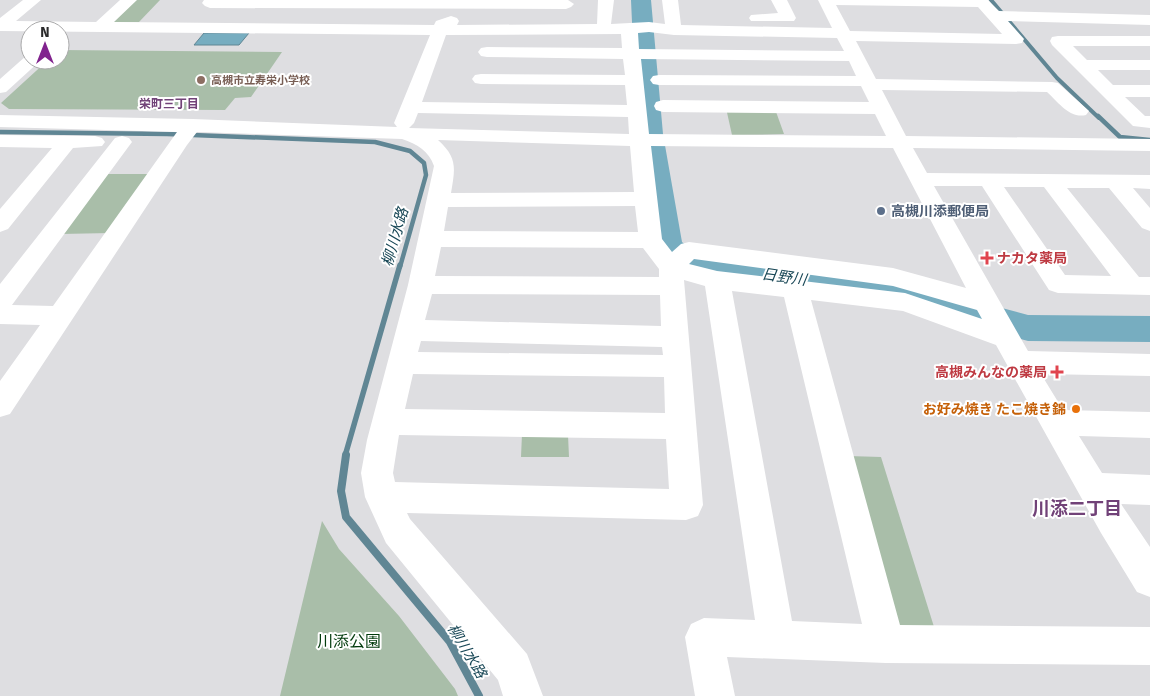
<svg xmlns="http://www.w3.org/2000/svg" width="1150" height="696" viewBox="0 0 1150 696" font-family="'Fira Sans','Noto Sans JP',sans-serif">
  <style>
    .green { fill: #a9bea9 }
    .water { fill: #77adc0; stroke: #608694 }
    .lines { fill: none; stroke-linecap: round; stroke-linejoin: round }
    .stream-far3 { stroke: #608694; stroke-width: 4 }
    .stream-far2 { stroke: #608694; stroke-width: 4.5 }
    .stream-far1 { stroke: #608694; stroke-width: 5.5 }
    .stream { stroke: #608694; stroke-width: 8 }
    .river { fill: #77adc0; fill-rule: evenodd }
    .minor { fill: #fff; fill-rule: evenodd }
    .education-dot { fill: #8d6e63; stroke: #fff; stroke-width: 2 }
    .service-dot { fill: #5c6f8a; stroke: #fff; stroke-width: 2 }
    .health-dot { fill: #e0444e; stroke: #fff; stroke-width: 2 }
    .food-dot { fill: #e8710a; stroke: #fff; stroke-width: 2 }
    .labels { text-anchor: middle; stroke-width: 4; stroke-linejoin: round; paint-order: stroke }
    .far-education-label { font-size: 11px; font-weight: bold; fill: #785e54; stroke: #fff; text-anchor: start }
    .far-neighbourhood-label { font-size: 12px; font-weight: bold; fill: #714278; stroke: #fff }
    .service-label { font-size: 14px; font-weight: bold; fill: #4e5e75; stroke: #fff; text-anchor: start }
    .health-label { font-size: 14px; font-weight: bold; fill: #be3a42; stroke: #fff; text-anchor: start }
    .food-label { font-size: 14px; font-weight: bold; fill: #c56008; stroke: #fff; text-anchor: end }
    .water-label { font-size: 15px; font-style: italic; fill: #184756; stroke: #fff }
    .near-park-label { font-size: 16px; fill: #013a0c; stroke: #fff }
    .near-neighbourhood-label { font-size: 18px; font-weight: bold; fill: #714278; stroke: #fff }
  </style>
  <rect width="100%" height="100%" fill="#dedee1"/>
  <path class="green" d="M 132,0 L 160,0 L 139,22 L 110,22 Z
    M 60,50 L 282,52 L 251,97 L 235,98 L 225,110 L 9,109 L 1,103 L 48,60 L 60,60 Z
    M 726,108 L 775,109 L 784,134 L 732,135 Z
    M 105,174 L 151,174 L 111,233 L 60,234 Z
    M 522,434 L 568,435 L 569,457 L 521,457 Z
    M 848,456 L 881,457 L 935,630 L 902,631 L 891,622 Z
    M 322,521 L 339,549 L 399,616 L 455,689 L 458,696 L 280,696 Z"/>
  <path class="water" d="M 204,33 L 249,33 L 239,45 L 194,45 Z"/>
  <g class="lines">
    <path class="stream-far3" d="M 991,0 L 1057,78 L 1099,118"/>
    <path class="stream-far2" d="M 1098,116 L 1120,137 L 1150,140
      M 0,132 L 167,134 L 375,142 L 410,151 L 424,163 L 426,175 L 400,267"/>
    <path class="stream-far1" d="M 345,456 L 400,265"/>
    <path class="stream" d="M 346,455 L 341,491 L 346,517 L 450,642 L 479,696"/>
    <path class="river" d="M 631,0 L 651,0 L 663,134 L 682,242 L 693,251 L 900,281 L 1028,315 L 1150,316 L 1150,342 L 1028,341 L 900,305 L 702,276 L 671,267 L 653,246 L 637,134 Z"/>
    <path class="minor" d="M 23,0 L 41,0 L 16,21 L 96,22 L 120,0 L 137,0 L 114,22 L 434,25 L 436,21 L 451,16 L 457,18 L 459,21 L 457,25 L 597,24 L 598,0 L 614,0 L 611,24 L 649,22 L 665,24 L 662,0 L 678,0 L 681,25 L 832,28 L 818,0 L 988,0 L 999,11 L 1150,15 L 1150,25 L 1008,21 L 1024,39 L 1022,43 L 1016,44 L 856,41 L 876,79 L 1052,82 L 1058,83 L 1089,111 L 1086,115 C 1070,119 1058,102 1047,92 L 882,90 L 906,136 L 1150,139 L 1150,151 L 913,148 L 927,173 L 1150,175 L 1150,189 L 1133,188 L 1150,208 L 1150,231 L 1142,228 L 1109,188 L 1067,188 L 1139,277 L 1150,277 L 1150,295 L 1058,293 L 1049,290 L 982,186 L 934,186 L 1028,351 L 1150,354 L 1150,376 L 1041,374 L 1063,410 L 1150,412 L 1150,438 L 1079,436 L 1102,473 L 1150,475 L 1150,505 L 1121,504 L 1150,547 L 1150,597 L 1137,592 L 1101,533 L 996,345 L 903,311 L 811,300 L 900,625 L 1150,627 L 1150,665 L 886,663 L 727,657 L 735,696 L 695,696 L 685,637 L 691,624 L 704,618 L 755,620 L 705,286 L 684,280 L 703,505 L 698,516 L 686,520 L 407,513 L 410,519 L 527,654 L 543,696 L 503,696 L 498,680 L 386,543 L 365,497 L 361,473 L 367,440 L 408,285 L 434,166 C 429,151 417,144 402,139 L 197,132 L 187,145 L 10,414 L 0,417 L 0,381 L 40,325 L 0,324 L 0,284 L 115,138 L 122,136 L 129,138 L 132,142 L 129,146 L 12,305 L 53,306 L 177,132 L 0,127 L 0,115 L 193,119 L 397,127 L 394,123 L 430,35 L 0,31 L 0,18 ZM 836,5 L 978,7 L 1002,34 L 850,31 ZM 649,32 L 674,35 L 837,38 L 844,51 L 639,49 L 638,33 ZM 621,34 L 622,48 L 487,47 L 481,48 L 478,52 L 481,56 L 487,57 L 623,59 L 625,75 L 481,74 L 475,75 L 472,79 L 475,83 L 481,84 L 625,85 L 627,105 L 422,102 L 446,35 ZM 641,59 L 849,61 L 856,76 L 659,75 L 653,76 L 650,80 L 653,84 L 659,85 L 861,86 L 869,102 L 663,100 L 656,102 L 654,106 L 656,110 L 663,112 L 875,114 L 886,136 L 649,134 ZM 418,113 L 628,117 L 629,134 L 409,128 L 414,123 ZM 438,140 L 630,146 L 634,192 L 451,193 C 455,169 458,158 438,140 ZM 651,146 L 893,148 L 966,288 L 893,268 L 689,242 L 681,244 L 672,252 L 662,239 ZM 1004,187 L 1044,187 L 1111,276 L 1065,275 ZM 635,206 L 638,232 L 444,231 L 448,207 ZM 441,247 L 643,248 L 659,269 L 659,277 L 435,276 ZM 694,259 L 893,286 L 977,310 L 982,319 L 905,293 L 717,271 L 689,264 ZM 732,291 L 784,297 L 862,624 L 792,621 ZM 432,294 L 660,295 L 661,326 L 425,320 ZM 421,341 L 662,347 L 663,355 L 418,352 ZM 413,374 L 664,377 L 665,413 L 405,409 ZM 399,435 L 666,439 L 669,489 L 395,482 L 393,473 Z
      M 204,0 L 568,0 L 574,4 L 571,7 L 566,9 L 210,8 L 205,6 L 202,3 Z
      M 771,0 L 787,0 L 796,18 L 794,21 L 751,21 L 749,18 L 751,15 L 778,13 Z
      M 1058,36 L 1150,36 L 1150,46 L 1073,46 L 1087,60 L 1150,60 L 1150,70 L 1098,70 L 1113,85 L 1150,85 L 1150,97 L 1125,97 L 1145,116 L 1150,116 L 1150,128 L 1133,126 L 1052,45 L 1050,41 L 1052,37 Z
      M 30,55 L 30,60 L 41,60 L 6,92 L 0,93 L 0,79 L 26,56 Z
      M 0,135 L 95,136 L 102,138 L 105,142 L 102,146 L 73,148 L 8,229 L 0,232 L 0,209 L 52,148 L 0,147 Z"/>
  </g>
  <circle class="education-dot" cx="201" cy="80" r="5"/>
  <circle class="service-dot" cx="881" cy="211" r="5"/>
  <g class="health-dot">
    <path d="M984.5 250.5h5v5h5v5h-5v5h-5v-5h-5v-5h5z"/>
    <path d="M1054.5 364.5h5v5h5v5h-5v5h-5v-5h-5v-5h5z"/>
  </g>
  <circle class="food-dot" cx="1076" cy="409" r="5"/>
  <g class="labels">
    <g class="far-education-label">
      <text x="211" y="84">高槻市立寿栄小学校</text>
    </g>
    <g class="far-neighbourhood-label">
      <text x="169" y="108">栄町三丁目</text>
    </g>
    <g class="service-label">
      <text x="891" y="216">高槻川添郵便局</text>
    </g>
    <g class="health-label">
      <text x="997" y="263">ナカタ薬局</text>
      <text x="1047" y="377" text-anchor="end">高槻みんなの薬局</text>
    </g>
    <g class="food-label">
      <text x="1066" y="414">お好み焼き たこ焼き錦</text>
    </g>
    <g class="water-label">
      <text transform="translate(395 237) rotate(-74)" y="5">柳川水路</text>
      <text transform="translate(784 277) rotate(8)" y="5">日野川</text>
      <text transform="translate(467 651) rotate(59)" y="5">柳川水路</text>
    </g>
    <g class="near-park-label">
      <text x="349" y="647">川添公園</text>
    </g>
    <g class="near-neighbourhood-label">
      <text x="1077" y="515">川添二丁目</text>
    </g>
  </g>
  <g transform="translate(45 45)"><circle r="24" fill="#ffffff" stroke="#aaaaab"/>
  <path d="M0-4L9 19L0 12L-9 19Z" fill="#81238e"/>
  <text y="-8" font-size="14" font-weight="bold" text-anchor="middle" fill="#2b2b2c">N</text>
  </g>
</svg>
